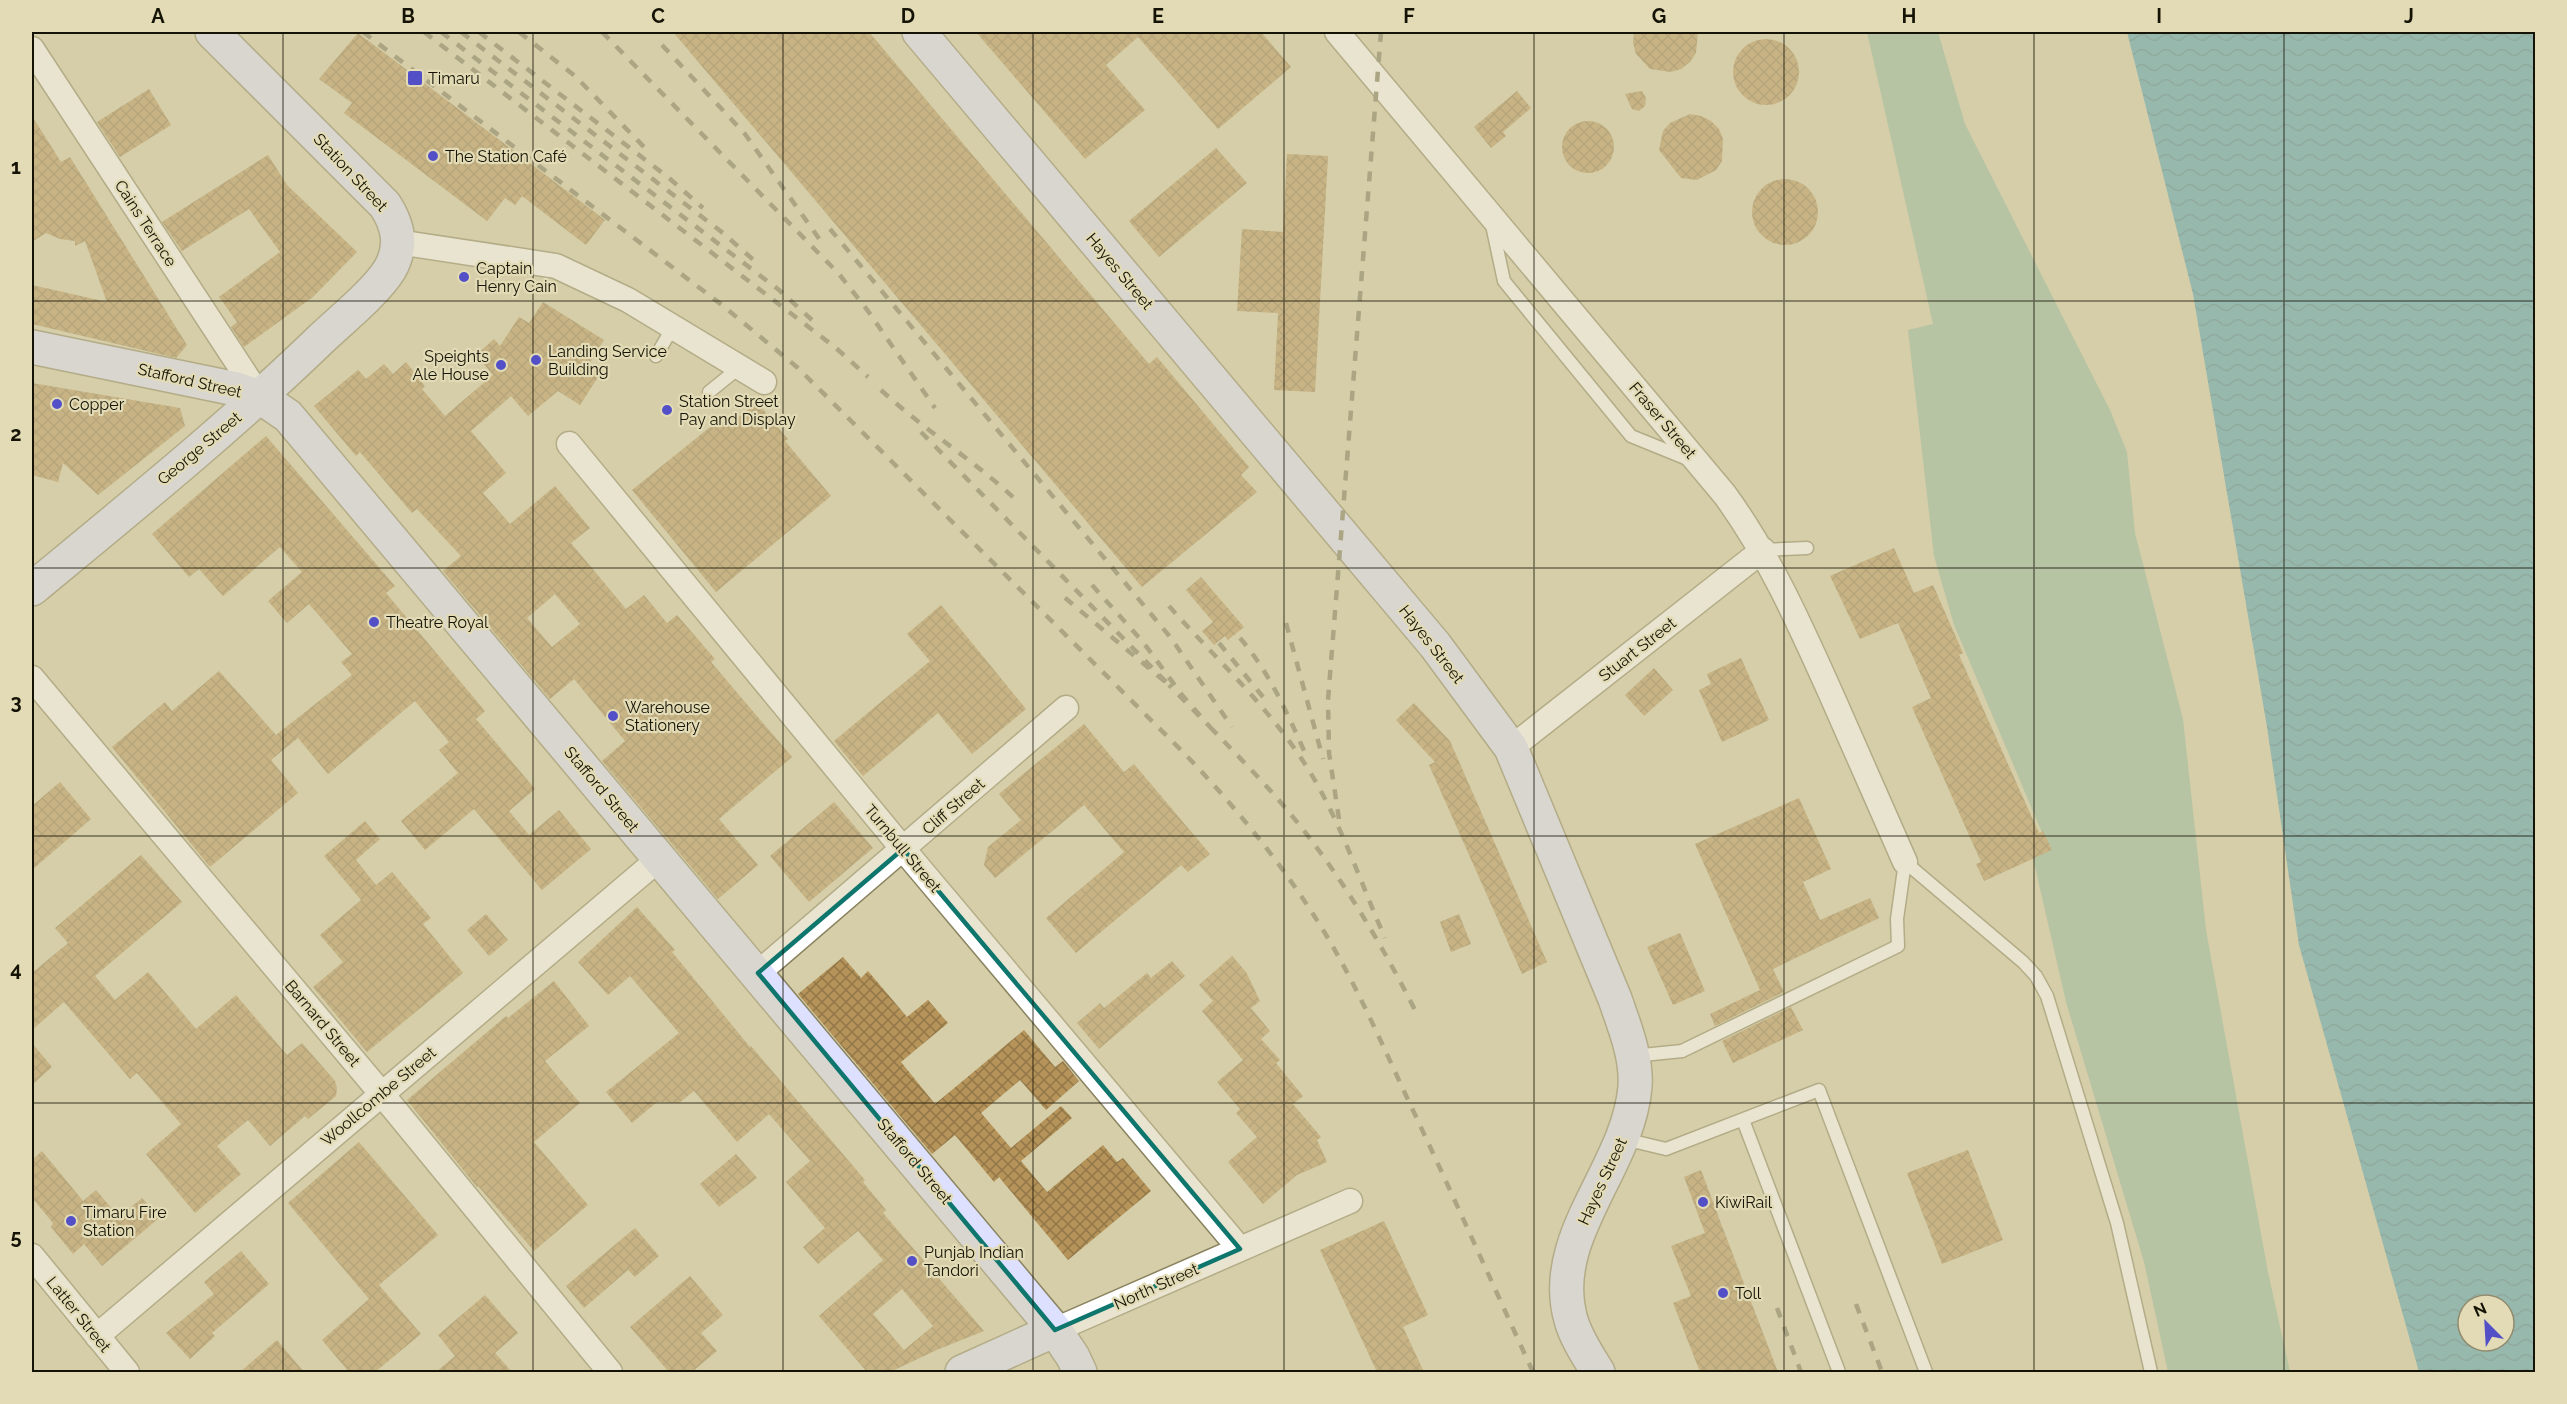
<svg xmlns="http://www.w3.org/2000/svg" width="2567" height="1404" viewBox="0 0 2567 1404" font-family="Raleway,sans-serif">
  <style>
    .green { fill: #92b8a1 }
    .water { fill: url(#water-waves); fill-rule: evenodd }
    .building { fill: url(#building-cross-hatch); fill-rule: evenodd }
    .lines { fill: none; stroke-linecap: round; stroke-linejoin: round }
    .lane-casing { stroke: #8a8360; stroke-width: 15 }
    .street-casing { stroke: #8a8360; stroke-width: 27 }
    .secondary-casing { stroke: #8a8360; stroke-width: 36 }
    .lane { stroke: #fff; stroke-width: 12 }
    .street { stroke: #fff; stroke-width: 24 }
    .secondary { stroke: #dee0ff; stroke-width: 33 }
    .rail { stroke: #79745a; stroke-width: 4.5; stroke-dasharray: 10 10; stroke-linecap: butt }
    .marked { fill: none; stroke: #0f766e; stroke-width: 4.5; stroke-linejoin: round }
    .grid { fill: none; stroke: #151305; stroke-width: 1.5; stroke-opacity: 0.55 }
    .poi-dot { fill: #5350c7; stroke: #e2dbb5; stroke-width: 2 }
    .labels { text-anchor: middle; stroke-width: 4.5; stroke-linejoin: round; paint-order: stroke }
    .poi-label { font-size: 16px; fill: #151305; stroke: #e2dbb5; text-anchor: start }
    .street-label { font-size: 16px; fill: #151305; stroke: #e2dbb5 }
    .neatline { fill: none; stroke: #151305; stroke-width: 2 }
    .grid-label { font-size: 20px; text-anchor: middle; font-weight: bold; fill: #151305 }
  </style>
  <defs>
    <pattern id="water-waves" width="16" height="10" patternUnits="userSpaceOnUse" patternTransform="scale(1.5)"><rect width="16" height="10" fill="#4c9db4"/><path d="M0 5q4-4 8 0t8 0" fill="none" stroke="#3e7f90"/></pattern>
    <pattern id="building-cross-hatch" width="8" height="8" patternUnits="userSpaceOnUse" patternTransform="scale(1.5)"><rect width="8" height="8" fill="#b59359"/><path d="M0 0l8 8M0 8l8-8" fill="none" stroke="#927748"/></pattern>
  </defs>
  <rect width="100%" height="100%" fill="#d5cea8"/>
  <path class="green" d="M 1867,32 L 1938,32 L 1965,124 L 2110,410 L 2127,452 L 2135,533 L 2183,719 L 2206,930 L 2268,1272 L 2290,1372 L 2168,1372 L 2144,1262 L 2066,1002 L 2033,858 L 2049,849 L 1954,625 L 1934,556 L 1908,330 L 1933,324 Z"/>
  <path class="water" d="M 2127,32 L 2535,32 L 2535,1372 L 2419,1372 L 2299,945 L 2267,727 L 2193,294 ZM 2468,1305 L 2504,1305 L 2504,1341 L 2468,1341 Z"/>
  <path class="building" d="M 673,32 L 869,32 L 1149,364 L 1157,357 L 1249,467 L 1241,475 L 1257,492 L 1142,587 Z
    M 976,32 L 1261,32 L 1291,67 L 1218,129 L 1138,37 L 1106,65 L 1145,110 L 1085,159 Z
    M 1634,32 L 1698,32 L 1696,53 L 1690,62 L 1681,69 L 1671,72 L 1650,69 L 1636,54 L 1633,43 Z
    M 358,33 L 605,220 L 586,245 L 522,196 L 515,205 L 505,198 L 487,221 L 344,113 L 352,103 L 319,79 Z
    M1733 72a33 33 0 1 1 66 0a33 33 0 1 1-66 0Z
    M 149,89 L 171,125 L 120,157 L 97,122 Z
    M 1517,91 L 1531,108 L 1503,132 L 1506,136 L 1491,148 L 1474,127 Z
    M 1642,91 L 1646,98 L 1645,106 L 1639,111 L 1632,109 L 1625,94 Z
    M 1690,114 L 1701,116 L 1711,121 L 1719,129 L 1723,139 L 1722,161 L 1716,170 L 1697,180 L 1681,178 L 1659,150 L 1663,131 L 1670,123 Z
    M 32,116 L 61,162 L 70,157 L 187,345 L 176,358 L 32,324 L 32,285 L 107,302 L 85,241 L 75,246 L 75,241 L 60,239 L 46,233 L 32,242 Z
    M1562 147a26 26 0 1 1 52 0a26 26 0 1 1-52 0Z
    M 1216,148 L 1247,183 L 1159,257 L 1129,221 Z
    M 1287,154 L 1328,156 L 1315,392 L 1274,390 L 1278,313 L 1237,311 L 1242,229 L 1283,232 Z
    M 268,155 L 287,185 L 357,252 L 313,297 L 244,347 L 231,327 L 237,322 L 219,297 L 280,252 L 249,209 L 182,251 L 162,222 Z
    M1752 212a33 33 0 1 1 66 0a33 33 0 1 1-66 0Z
    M 543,302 L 604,340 L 588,366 L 600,374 L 580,405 L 558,391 L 528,416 L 511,396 L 471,431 L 506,473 L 483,493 L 510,524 L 555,486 L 590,528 L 571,543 L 626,609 L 644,595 L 667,623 L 677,615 L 715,659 L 711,662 L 792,757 L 719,819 L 758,865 L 718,899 L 602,761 L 625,741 L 574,679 L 550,699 L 443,571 L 461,556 L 417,509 L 412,513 L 360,452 L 356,456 L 314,406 L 358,370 L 366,379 L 384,364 L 393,374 L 406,362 L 425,386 L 422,389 L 445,416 L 493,375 L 476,355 L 494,339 L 500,346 L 519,317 L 529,323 ZM 555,594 L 580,624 L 552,647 L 527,618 Z
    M 32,383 L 180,408 L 185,426 L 98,495 L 63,463 L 58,482 L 32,475 Z
    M 757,402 L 788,439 L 785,441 L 831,496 L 716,592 L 632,490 L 720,419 L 727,427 Z
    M 266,436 L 395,586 L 386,593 L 485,711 L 476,719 L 535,789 L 509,811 L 529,835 L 559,810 L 591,849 L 542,890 L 474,809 L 425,850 L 401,821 L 458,773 L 439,750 L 449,742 L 415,701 L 328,774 L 298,738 L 271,760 L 298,793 L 210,867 L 112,747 L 165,702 L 172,711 L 219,671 L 276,735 L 352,675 L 341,662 L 352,654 L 309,604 L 287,623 L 268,601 L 302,572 L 280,547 L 223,596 L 199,569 L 189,577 L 152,534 Z
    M 1894,548 L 1914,593 L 1933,585 L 1963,653 L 1959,655 L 2039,833 L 2043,831 L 2052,850 L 1984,881 L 1976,864 L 1981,862 L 1912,707 L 1931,698 L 1898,623 L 1860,639 L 1830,576 Z
    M 1201,577 L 1244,627 L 1228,640 L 1225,636 L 1214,645 L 1202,631 L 1213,622 L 1186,590 Z
    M 941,605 L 1026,709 L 972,754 L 938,713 L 863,776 L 834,741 L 930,661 L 907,634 Z
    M 1741,658 L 1769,720 L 1722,742 L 1699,690 L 1711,684 L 1707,674 Z
    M 1654,668 L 1673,690 L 1644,716 L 1625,695 Z
    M 1414,703 L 1450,741 L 1547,962 L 1522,974 L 1429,765 L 1435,762 L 1396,720 Z
    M 1084,724 L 1124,772 L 1134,764 L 1210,854 L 1188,872 L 1181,865 L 1076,953 L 1046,918 L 1124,852 L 1084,805 L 995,878 L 984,865 L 988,847 L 1021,820 L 999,794 Z
    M 60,782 L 91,819 L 32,870 L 32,806 Z
    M 1799,798 L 1831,869 L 1803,882 L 1820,920 L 1870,898 L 1879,918 L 1773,969 L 1784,992 L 1715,1026 L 1710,1014 L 1760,990 L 1695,844 Z
    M 834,802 L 873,848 L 809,902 L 770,856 Z
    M 365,821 L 380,839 L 356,860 L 376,885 L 392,872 L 431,918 L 423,924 L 463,973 L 367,1052 L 313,987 L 343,962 L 320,935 L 361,900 L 324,856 Z
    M 141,855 L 182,902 L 95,976 L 115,1000 L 148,972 L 196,1029 L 236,995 L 287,1055 L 302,1043 L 335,1081 L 337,1088 L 336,1096 L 308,1119 L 305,1116 L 270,1146 L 248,1120 L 217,1146 L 241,1174 L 195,1213 L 146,1154 L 181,1124 L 137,1073 L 130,1079 L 64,1002 L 32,1030 L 32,973 L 68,943 L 55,928 Z
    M 637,907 L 675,950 L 672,952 L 750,1047 L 751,1046 L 865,1180 L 863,1182 L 886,1210 L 883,1213 L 984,1331 L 939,1349 L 890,1372 L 867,1372 L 819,1316 L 883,1260 L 858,1231 L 818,1264 L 803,1247 L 825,1228 L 786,1182 L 810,1161 L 769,1114 L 737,1142 L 694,1091 L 679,1103 L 657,1102 L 632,1123 L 606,1092 L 679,1033 L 630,976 L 608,995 L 578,962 ZM 902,1289 L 933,1326 L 904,1350 L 873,1314 Z
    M 486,914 L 508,940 L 489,956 L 467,930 Z
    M 1459,914 L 1471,944 L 1451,952 L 1440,922 Z
    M 1680,933 L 1705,991 L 1673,1005 L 1647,947 Z
    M 1232,956 L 1246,972 L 1260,1001 L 1251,1008 L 1270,1031 L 1261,1039 L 1280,1060 L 1276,1063 L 1303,1096 L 1293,1104 L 1321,1137 L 1317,1140 L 1327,1162 L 1297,1175 L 1263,1204 L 1228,1162 L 1257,1137 L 1236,1113 L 1240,1109 L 1217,1082 L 1243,1060 L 1202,1011 L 1213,1001 L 1199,985 Z
    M 843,957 L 861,978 L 868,971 L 907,1017 L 928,1000 L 948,1023 L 901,1062 L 935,1104 L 1024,1030 L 1055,1067 L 1063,1061 L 1079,1081 L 1046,1110 L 1020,1080 L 981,1113 L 1011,1148 L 1061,1106 L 1072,1118 L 1021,1161 L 1047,1192 L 1103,1145 L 1117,1162 L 1123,1158 L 1151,1191 L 1068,1260 L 999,1177 L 994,1182 L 955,1135 L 932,1154 L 798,994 Z
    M 1172,961 L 1185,976 L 1099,1049 L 1077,1023 L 1100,1003 L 1104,1008 L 1147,973 L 1151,978 Z
    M 554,981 L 589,1026 L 545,1061 L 580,1103 L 534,1142 L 588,1205 L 534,1251 L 478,1186 L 477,1187 L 407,1100 L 506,1016 L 508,1018 Z
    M 1791,1007 L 1803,1030 L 1733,1063 L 1722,1041 Z
    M 32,1043 L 52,1067 L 32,1085 Z
    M 359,1142 L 438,1235 L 379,1285 L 421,1334 L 375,1372 L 349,1372 L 322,1340 L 369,1299 L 288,1203 Z
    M 1968,1150 L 2003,1240 L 1942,1264 L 1907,1173 Z
    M 42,1151 L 83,1201 L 96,1190 L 119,1217 L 142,1198 L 159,1218 L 102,1266 L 84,1244 L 73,1254 L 51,1227 L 53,1223 L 32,1198 L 32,1160 Z
    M 736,1154 L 757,1178 L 719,1207 L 700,1184 Z
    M 1701,1170 L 1722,1226 L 1778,1372 L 1700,1372 L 1673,1303 L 1691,1296 L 1671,1246 L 1705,1233 L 1684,1177 Z
    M 1384,1221 L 1428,1315 L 1403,1327 L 1424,1372 L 1377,1372 L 1320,1250 Z
    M 635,1228 L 659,1256 L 635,1277 L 628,1270 L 584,1308 L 566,1286 Z
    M 241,1251 L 269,1284 L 212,1333 L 215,1336 L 190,1359 L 166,1333 L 214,1294 L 204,1282 Z
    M 690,1276 L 723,1315 L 701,1333 L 717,1351 L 692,1372 L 669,1372 L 630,1327 Z
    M 485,1295 L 518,1333 L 495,1353 L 512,1372 L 436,1372 L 455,1356 L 438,1335 Z
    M 277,1340 L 304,1372 L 240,1372 Z"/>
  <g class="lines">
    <g class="lane-casing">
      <path id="lane" d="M 1492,225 L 1504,281 L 1631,436 L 1690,460
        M 656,356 L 673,327
        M 709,392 L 740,367
        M 1763,550 L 1807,548
        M 1905,862 L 2023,962 L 2036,976 L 2047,996 L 2117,1223 L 2151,1372
        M 1633,1056 L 1682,1051 L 1898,946 L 1897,919 L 1905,862
        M 1743,1120 L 1839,1372
        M 1624,1139 L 1666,1149 L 1819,1090 L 1926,1372"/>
    </g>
    <g class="street-casing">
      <path id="street" d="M 1337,32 L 1725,495 C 1770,557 1800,625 1831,694 C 1856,750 1880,806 1905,862
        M 32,49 L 260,397
        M 398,242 L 556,266 L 628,300 L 764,382
        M 569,444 L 903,849 L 1240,1249
        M 32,678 L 381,1093 L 610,1372
        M 1511,748 L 1763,550
        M 758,973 L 1066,708
        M 32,1256 L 127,1372
        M 1055,1330 L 1350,1201
        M 97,1336 L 660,858"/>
    </g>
    <g class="secondary-casing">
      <path id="secondary" d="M 919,32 L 1435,645 L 1511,748 L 1615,999 C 1625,1028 1637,1057 1635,1087 C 1628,1169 1547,1237 1571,1320 C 1576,1338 1588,1356 1598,1372
        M 32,347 L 236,389 L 260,397 L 288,416 L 1055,1330 L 1073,1357 L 1080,1372
        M 32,589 C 130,508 229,428 320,340 C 341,320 376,292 390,269 C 403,246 398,225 385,205 L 212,32
        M 962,1372 L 1055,1330"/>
    </g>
    <use href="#lane" class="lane"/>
    <use href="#street" class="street"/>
    <use href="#secondary" class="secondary"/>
    <path class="rail" d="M 363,32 L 722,305 L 798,368 L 1183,752 C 1231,802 1275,855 1313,914 C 1352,974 1380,1040 1410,1104 C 1452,1193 1492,1283 1533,1372
      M 424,32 L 836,348 L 868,377
      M 441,32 L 779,290 L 812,320
      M 461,32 L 723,233 L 757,263
      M 479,32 L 669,178 L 703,208
      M 519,32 L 575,76 L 645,148
      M 602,32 L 839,274 L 868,311 L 935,408
      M 662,45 L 745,134 L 820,240
      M 830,229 L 1171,638 L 1232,727
      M 881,390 C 923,429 972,459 1014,498
      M 921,432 L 1169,685 L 1058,592
      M 1092,585 L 1143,642 L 1182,695 L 1210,727 L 1169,685
      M 1169,606 C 1214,657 1265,703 1303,761 C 1338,814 1359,879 1385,938
      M 1286,623 L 1323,759
      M 1240,638 C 1270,673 1287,713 1306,755
      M 1219,643 L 1263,697
      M 1210,727 C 1236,754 1263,781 1288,811 C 1339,872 1380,941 1416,1012
      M 1339,819 L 1329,753 L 1328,700 L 1381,32
      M 1856,1304 L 1882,1372
      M 1777,1308 L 1801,1372"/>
  </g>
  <path d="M0 0H2567V1404H0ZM 903,849 L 1240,1249 L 1055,1330 L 758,973 Z" fill="#d5cea8" fill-opacity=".55" fill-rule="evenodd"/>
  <path class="marked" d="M 903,849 L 1240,1249 L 1055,1330 L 758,973 Z"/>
  <path class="grid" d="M 283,32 L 283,1372M 533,32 L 533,1372M 783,32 L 783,1372M 1033,32 L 1033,1372M 1284,32 L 1284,1372M 1534,32 L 1534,1372M 1784,32 L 1784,1372M 2034,32 L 2034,1372M 2284,32 L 2284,1372M 32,301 L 2536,301M 32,568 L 2536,568M 32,836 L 2536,836M 32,1103 L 2536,1103"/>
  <g class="poi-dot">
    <rect x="407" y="70" width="16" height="16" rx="3"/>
    <circle cx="433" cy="156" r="6"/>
    <circle cx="464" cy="277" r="6"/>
    <circle cx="536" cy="360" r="6"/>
    <circle cx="501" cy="365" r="6"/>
    <circle cx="57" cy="404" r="6"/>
    <circle cx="667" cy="410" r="6"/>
    <circle cx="374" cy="622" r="6"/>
    <circle cx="613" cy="716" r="6"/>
    <circle cx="1703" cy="1202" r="6"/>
    <circle cx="71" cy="1221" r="6"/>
    <circle cx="912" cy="1261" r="6"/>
    <circle cx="1723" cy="1293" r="6"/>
  </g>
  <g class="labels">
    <g class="poi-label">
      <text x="428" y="84">Timaru</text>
      <text x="445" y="162">The Station Café</text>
      <text x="476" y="274">Captain<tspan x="476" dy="18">Henry Cain</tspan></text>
      <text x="548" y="357">Landing Service<tspan x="548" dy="18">Building</tspan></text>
      <text x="489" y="362" text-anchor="end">Speights<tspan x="489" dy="18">Ale House</tspan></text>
      <text x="679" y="407">Station Street<tspan x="679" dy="18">Pay and Display</tspan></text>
      <text x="69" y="410">Copper</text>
      <text x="386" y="628">Theatre Royal</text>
      <text x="625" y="713">Warehouse<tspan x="625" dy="18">Stationery</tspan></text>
      <text x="1715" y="1208">KiwiRail</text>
      <text x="83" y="1218">Timaru Fire<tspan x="83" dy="18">Station</tspan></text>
      <text x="924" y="1258">Punjab Indian<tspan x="924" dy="18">Tandori</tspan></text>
      <text x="1735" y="1299">Toll</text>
    </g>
    <g class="street-label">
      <text transform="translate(351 172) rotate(47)" y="6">Station Street</text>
      <text transform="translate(146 223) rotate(57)" y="6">Cains Terrace</text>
      <text transform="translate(1120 271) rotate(50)" y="6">Hayes Street</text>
      <text transform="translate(190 380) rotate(13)" y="6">Stafford Street</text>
      <text transform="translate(1663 420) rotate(50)" y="6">Fraser Street</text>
      <text transform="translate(199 448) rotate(-40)" y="6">George Street</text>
      <text transform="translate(1432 644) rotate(52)" y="6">Hayes Street</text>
      <text transform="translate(1637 649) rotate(-38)" y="6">Stuart Street</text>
      <text transform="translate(602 789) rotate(50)" y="6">Stafford Street</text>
      <text transform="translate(953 806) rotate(-41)" y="6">Cliff Street</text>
      <text transform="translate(903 848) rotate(50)" y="6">Turnbull Street</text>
      <text transform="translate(323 1023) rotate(50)" y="6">Barnard Street</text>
      <text transform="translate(378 1096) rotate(-40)" y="6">Woollcombe Street</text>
      <text transform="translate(915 1161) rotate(50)" y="6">Stafford Street</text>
      <text transform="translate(1602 1181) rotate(-65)" y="6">Hayes Street</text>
      <text transform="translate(1156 1286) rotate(-24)" y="6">North Street</text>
      <text transform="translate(79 1314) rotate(51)" y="6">Latter Street</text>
    </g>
  </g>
  <rect width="2567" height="1404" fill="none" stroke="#e2dbb5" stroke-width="66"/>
  <g transform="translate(2486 1323) rotate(336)"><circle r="28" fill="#e2dbb5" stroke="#908b6f" stroke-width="1.5"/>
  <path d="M0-4.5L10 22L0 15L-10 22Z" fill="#5350c7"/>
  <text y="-9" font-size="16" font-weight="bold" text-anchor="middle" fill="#151305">N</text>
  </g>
  <rect x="33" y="33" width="2501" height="1338" class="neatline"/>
  <g class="grid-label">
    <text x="158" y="23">A</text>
    <text x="408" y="23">B</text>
    <text x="658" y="23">C</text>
    <text x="908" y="23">D</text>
    <text x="1158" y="23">E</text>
    <text x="1409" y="23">F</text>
    <text x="1659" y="23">G</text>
    <text x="1909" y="23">H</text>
    <text x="2159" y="23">I</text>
    <text x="2409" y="23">J</text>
    <text x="16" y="174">1</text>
    <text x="16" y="441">2</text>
    <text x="16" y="709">3</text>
    <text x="16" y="976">4</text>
    <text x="16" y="1244">5</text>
  </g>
</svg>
